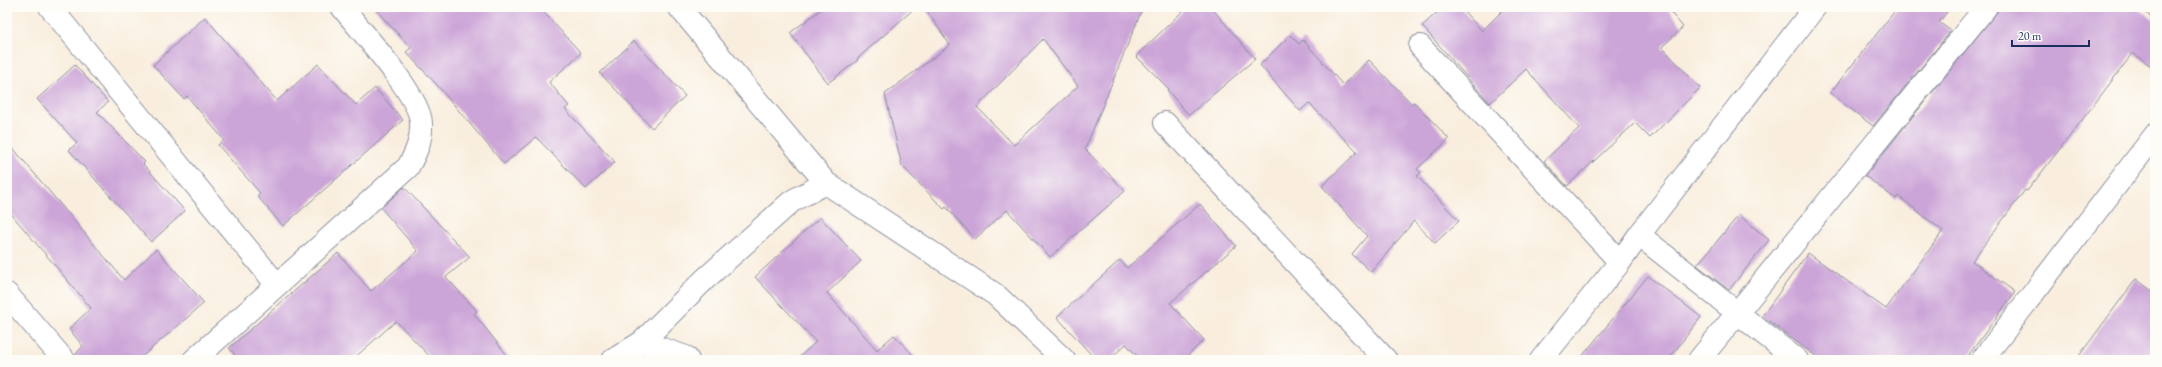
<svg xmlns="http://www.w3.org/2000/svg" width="2162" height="367" viewBox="0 0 2162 367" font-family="'EB Garamond',serif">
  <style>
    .building { fill: #cca5d8; fill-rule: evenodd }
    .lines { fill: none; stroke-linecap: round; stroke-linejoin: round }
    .minor-casing { stroke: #8a8e9e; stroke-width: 24 }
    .minor { stroke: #fff; stroke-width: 22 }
  </style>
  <rect width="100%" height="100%" fill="#fdfcf7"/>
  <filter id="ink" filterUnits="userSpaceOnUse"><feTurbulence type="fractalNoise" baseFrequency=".025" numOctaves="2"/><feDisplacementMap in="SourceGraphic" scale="8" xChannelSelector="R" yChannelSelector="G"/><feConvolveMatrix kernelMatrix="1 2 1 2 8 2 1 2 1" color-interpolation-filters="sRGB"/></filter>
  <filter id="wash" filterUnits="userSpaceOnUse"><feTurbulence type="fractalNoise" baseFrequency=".012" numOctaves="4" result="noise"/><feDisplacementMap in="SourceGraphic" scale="16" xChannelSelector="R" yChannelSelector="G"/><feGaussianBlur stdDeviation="0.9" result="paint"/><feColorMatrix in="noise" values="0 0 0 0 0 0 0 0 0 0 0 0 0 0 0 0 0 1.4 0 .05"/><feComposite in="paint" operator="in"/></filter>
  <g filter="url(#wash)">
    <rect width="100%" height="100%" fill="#f9eede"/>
    <g id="blocks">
      <path class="building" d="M 373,7 L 539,7 L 581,53 L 549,82 L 569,106 L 565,109 L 615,162 L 586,189 L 536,137 L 504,164 L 437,85 L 406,52 L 411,48 Z
        M 824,7 L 916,7 L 857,59 L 858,60 L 828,83 L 790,33 Z
        M 924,7 L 1143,7 L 1085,149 L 1125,191 L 1050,257 L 1007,210 L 975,239 L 946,207 L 944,209 L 902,166 L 885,94 L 950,45 ZM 1043,39 L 1078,86 L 1014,145 L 977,107 Z
        M 1187,7 L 1211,7 L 1255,59 L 1189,115 L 1167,90 L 1169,89 L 1136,56 Z
        M 1443,7 L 1460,7 L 1482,31 L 1506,7 L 1666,7 L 1683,27 L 1662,47 L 1700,88 L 1650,138 L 1635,123 L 1567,186 L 1544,161 L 1579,128 L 1526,69 L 1490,103 L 1422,26 Z
        M 1898,7 L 1951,7 L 1939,22 L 1951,31 L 1873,126 L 1830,93 Z
        M 2001,7 L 2138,7 L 2155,20 L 2155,69 L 2133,53 L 2073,132 L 2027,191 L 2025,190 L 1972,261 L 2015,292 L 1965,360 L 1821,360 L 1762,316 L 1808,253 L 1886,309 L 1943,231 L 1898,196 L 1896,199 L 1865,176 Z
        M 205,17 L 277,101 L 318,64 L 356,105 L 375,88 L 403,120 L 283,226 L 257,196 L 260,193 L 218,145 L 224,140 L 187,96 L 184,99 L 153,65 Z
        M 1290,35 L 1299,44 L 1303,40 L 1343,85 L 1369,60 L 1412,104 L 1414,102 L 1449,139 L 1417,169 L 1421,173 L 1417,176 L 1459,221 L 1435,243 L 1414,221 L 1371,272 L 1352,254 L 1367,236 L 1322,186 L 1357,152 L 1309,103 L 1300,111 L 1260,65 Z
        M 634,41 L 685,96 L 652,128 L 600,73 Z
        M 75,65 L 108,102 L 97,112 L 145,162 L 143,164 L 185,211 L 151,242 L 69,150 L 77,143 L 37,99 Z
        M 7,141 L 124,280 L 156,249 L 204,303 L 138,360 L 76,360 L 75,355 L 83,346 L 69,329 L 91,308 L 7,209 Z
        M 404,187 L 470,257 L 446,277 L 477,311 L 474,314 L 511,360 L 433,360 L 396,321 L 352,360 L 239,360 L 229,348 L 338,253 L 371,291 L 418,251 L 381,208 Z
        M 1200,204 L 1236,246 L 1170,303 L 1204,340 L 1183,360 L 1141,360 L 1126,344 L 1109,360 L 1096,360 L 1057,317 L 1120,260 L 1127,268 Z
        M 1739,215 L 1769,240 L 1729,290 L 1697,265 Z
        M 820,217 L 861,261 L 827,293 L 877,350 L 894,335 L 918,360 L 796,360 L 816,342 L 755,277 Z
        M 1648,276 L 1701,317 L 1668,360 L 1579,360 Z
        M 2136,279 L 2155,293 L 2155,360 L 2076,360 Z"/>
    </g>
  </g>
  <g filter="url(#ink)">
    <use href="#blocks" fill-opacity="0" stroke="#8a8e9e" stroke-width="1"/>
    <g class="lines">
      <g class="minor-casing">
        <path id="minor" d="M 50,7 L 277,285
          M 679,7 L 826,183 L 996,295 L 1064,360
          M 1420,46 L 1620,262
          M 1165,123 L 1386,360
          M 1639,235 L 1797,360
          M 7,294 L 64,360
          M 194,360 L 408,167 C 416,153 422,140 421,123 C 421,97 360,30 342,7
          M 613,360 L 642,342
          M 688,360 L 686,357 L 642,342 L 704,280 L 792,201 L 826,183
          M 1541,360 L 1620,262 L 1639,235 L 1815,7
          M 1699,360 L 1986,7
          M 1982,360 L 2155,135"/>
      </g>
      <use href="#minor" class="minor"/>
    </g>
  </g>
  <rect width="2162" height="367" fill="none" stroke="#fdfcf7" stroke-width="24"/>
  <path d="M2012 40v6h77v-6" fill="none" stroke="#1b2f5e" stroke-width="2"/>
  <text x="2018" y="40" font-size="12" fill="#1b2f5e" stroke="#fdfcf7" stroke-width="3" paint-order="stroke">20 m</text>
</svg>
